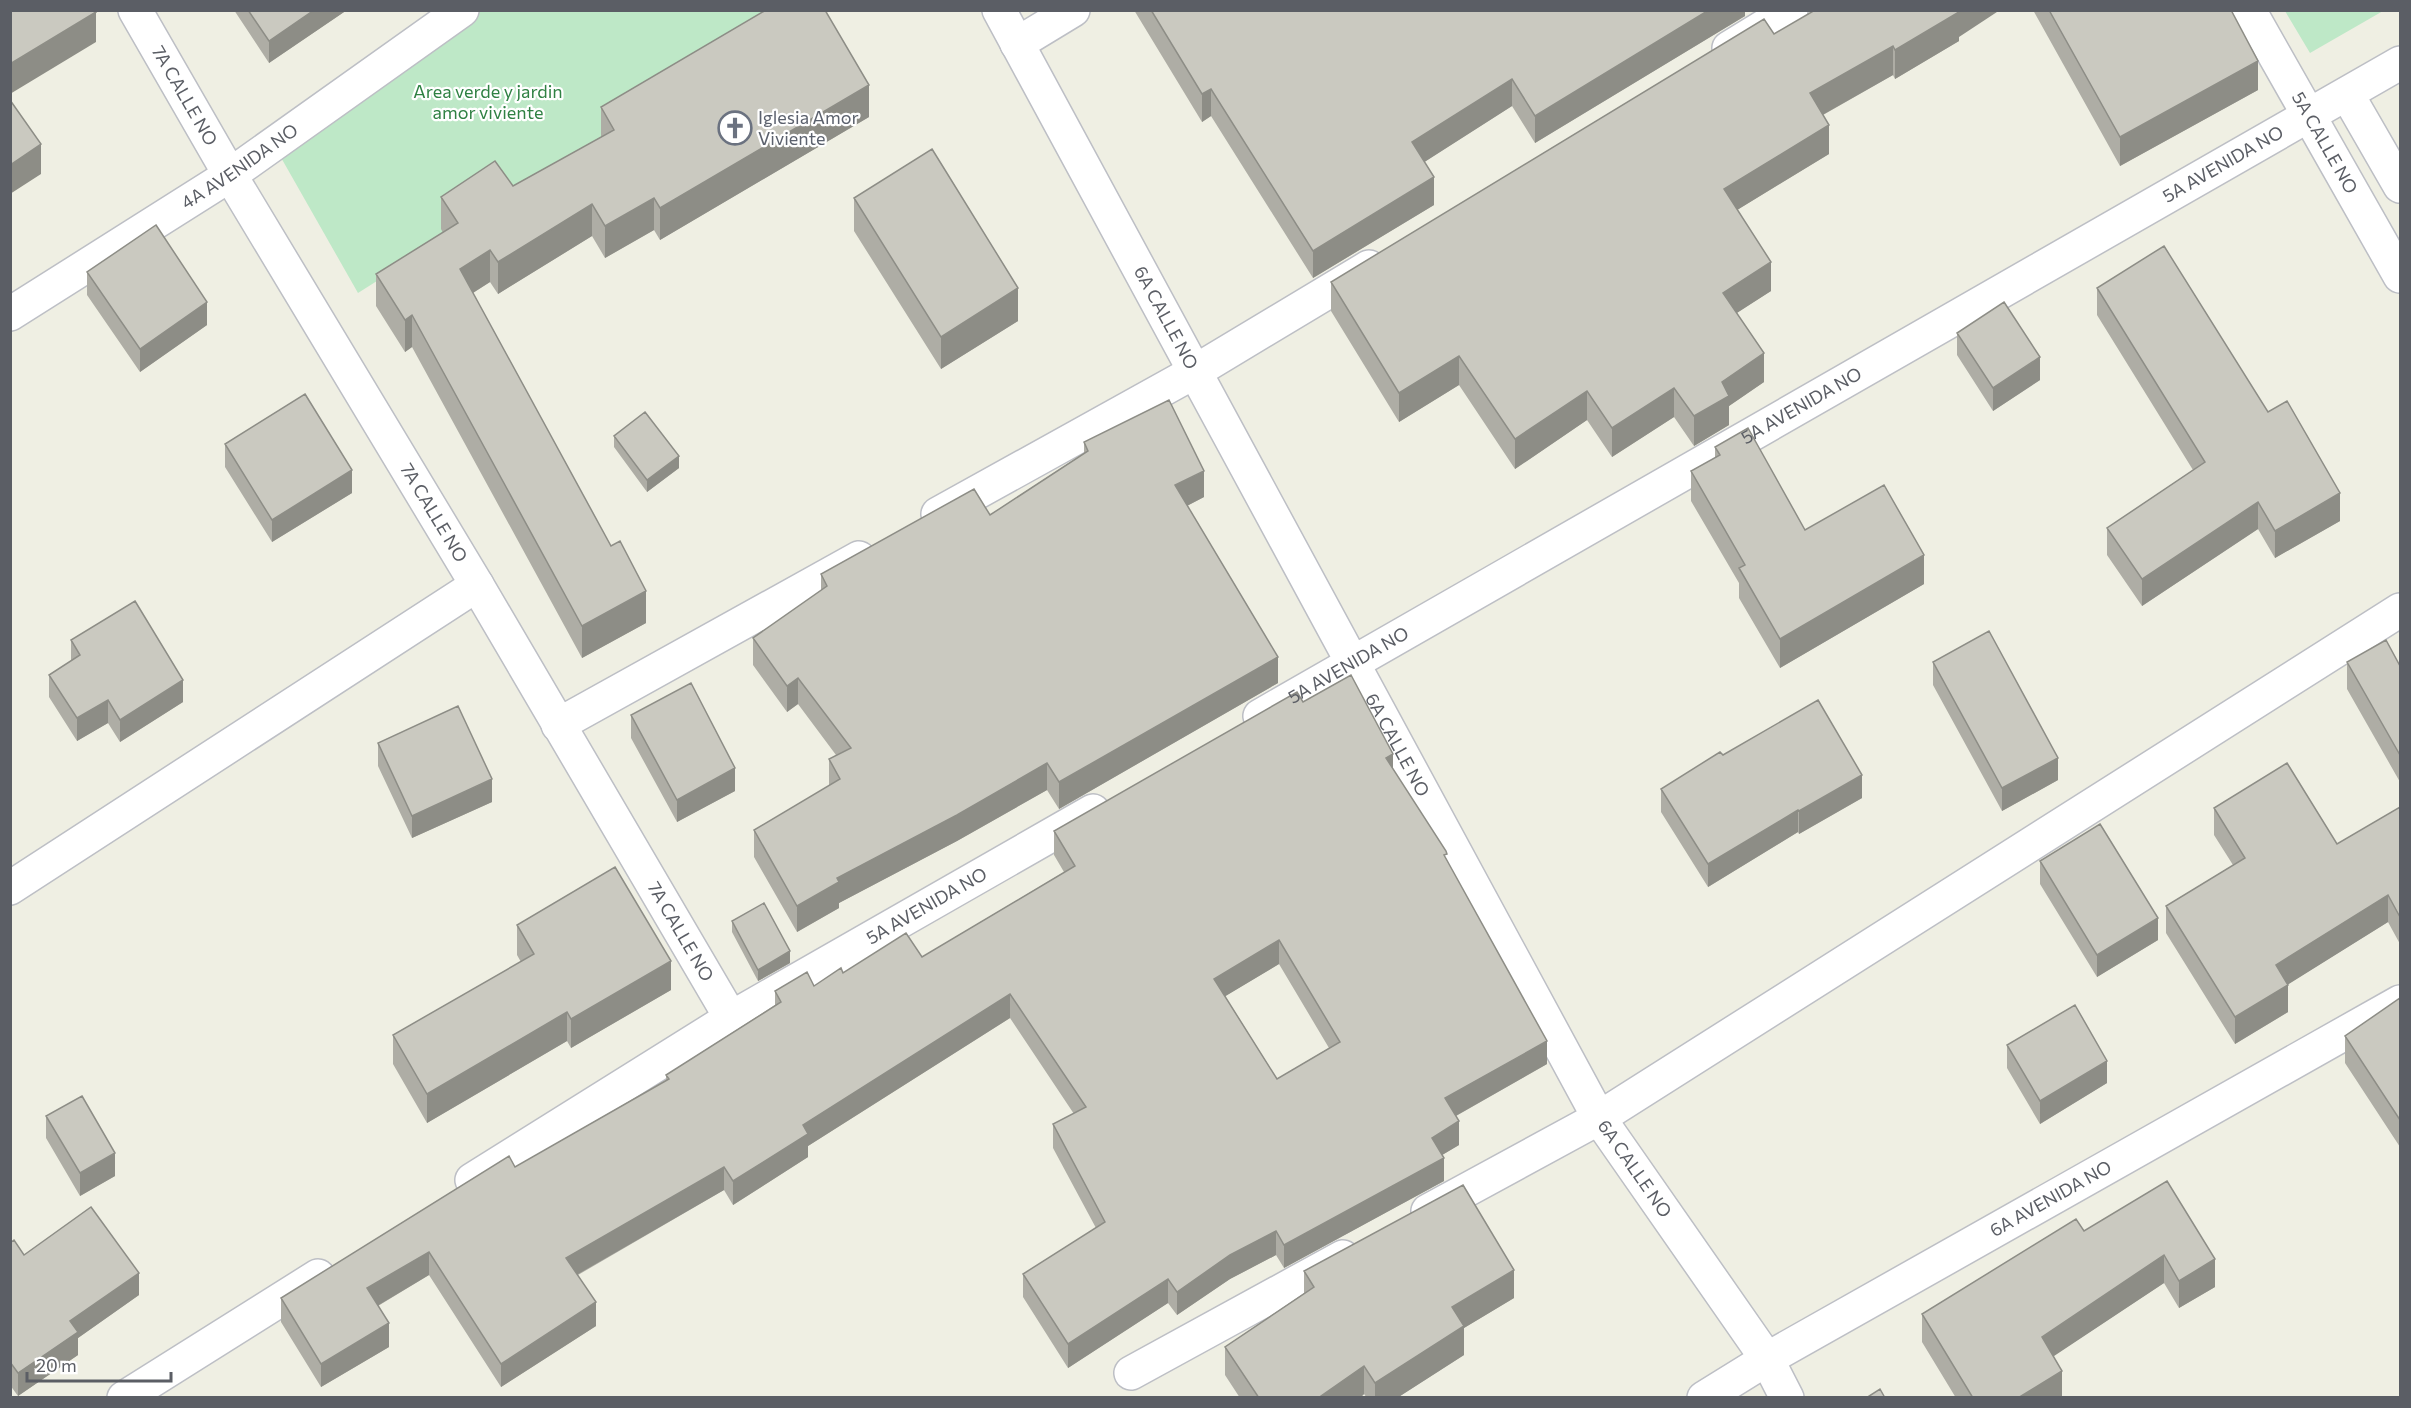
<svg xmlns="http://www.w3.org/2000/svg" width="2411" height="1408" viewBox="0 0 2411 1408" font-family="Commissioner,sans-serif">
  <style>
    .green { fill: #bee8c7 }
    .lines { fill: none; stroke-linecap: round; stroke-linejoin: round }
    .minor-casing { stroke: #bdbfc5; stroke-width: 36 }
    .minor { stroke: #fff; stroke-width: 33 }
    .wall { fill: #aeada5; fill-rule: evenodd }
    .shaded-wall { fill: #8d8d86 }
    .building { fill: #cac9c0; stroke: #8d8d86; stroke-width: 1.5; fill-rule: evenodd }
    .labels { text-anchor: middle; stroke-width: 4.5; stroke-linejoin: round; paint-order: stroke }
    .park-label { font-size: 18px; fill: #2f8143; stroke: #fff }
    .street-label { font-size: 18px; fill: #5b5e65; stroke: #fff }
    .worship-label { font-size: 18px; fill: #5b616d; stroke: #fff; text-anchor: start }
  </style>
  <rect width="100%" height="100%" fill="#efefe3"/>
  <path class="green" d="M 463,11 L 803,11 L 358,293 L 271,140 Z
    M 2285,11 L 2383,11 L 2310,53 Z"/>
  <g class="lines">
    <g class="minor-casing">
      <g id="minor">
        <path id="s1" d="M 135,10 L 230,175 L 477,585 L 731,1018"/>
        <path id="s2" d="M 999,10 L 1599,1118 L 1767,1359 L 1787,1398"/>
        <path id="s3" d="M 2249,10 L 2400,276"/>
        <path d="M 1017,44 L 1073,10"/>
        <path d="M 1729,48 L 1791,10"/>
        <path d="M 2347,94 L 2400,186"/>
        <path id="s4" d="M 10,314 L 230,175 L 462,10"/>
        <path d="M 938,514 L 1196,371 L 1369,267"/>
        <path id="s5" d="M 1260,716 L 2400,63"/>
        <path d="M 558,725 L 859,558"/>
        <path d="M 10,888 L 477,585"/>
        <path id="s6" d="M 472,1180 L 731,1018 L 1093,811"/>
        <path d="M 1428,1211 L 1599,1118 L 2400,610"/>
        <path d="M 1131,1373 L 1343,1257"/>
        <path d="M 124,1398 L 318,1276"/>
        <path id="s7" d="M 1704,1398 L 1767,1359 L 2400,1002"/>
      </g>
    </g>
    <use href="#minor" class="minor"/>
  </g>
  <path class="wall" d="M 234,10 L 347,10 L 269,63 Z
    M 1134,10 L 1745,10 L 1745,16 L 1535,143 L 1512,106 L 1424,162 L 1434,205 L 1313,278 L 1211,116 L 1202,122 Z
    M 2033,10 L 2231,10 L 2258,90 L 2120,166 Z
    M 1774,34 L 1959,37 L 1959,41 L 1895,79 L 1893,75 L 1823,115 L 1829,154 L 1737,210 L 1771,291 L 1736,313 L 1764,382 L 1729,406 L 1729,425 L 1694,446 L 1674,417 L 1612,457 L 1587,420 L 1515,469 L 1459,385 L 1399,422 L 1331,311 L 1331,282 Z
    M 601,107 L 869,117 L 660,240 L 654,230 L 605,258 L 592,236 L 498,294 L 490,282 L 473,293 L 646,623 L 582,658 L 412,347 L 405,352 L 376,306 L 376,274 L 443,233 L 441,229 L 441,197 L 513,186 L 601,137 Z
    M 854,198 L 1018,321 L 941,369 L 854,231 Z
    M 87,272 L 207,325 L 140,372 L 87,295 Z
    M 2097,288 L 2268,412 L 2340,521 L 2275,558 L 2258,529 L 2142,606 L 2107,555 L 2107,528 L 2193,470 L 2097,315 Z
    M 1957,333 L 2040,380 L 1993,411 L 1957,355 Z
    M 614,436 L 679,468 L 647,492 L 614,447 Z
    M 1084,442 L 1204,497 L 1187,506 L 1278,683 L 1059,809 L 1047,790 L 957,841 L 839,903 L 839,908 L 797,932 L 754,857 L 754,830 L 829,786 L 829,759 L 836,755 L 798,704 L 787,712 L 753,665 L 753,638 L 821,591 L 821,574 L 990,515 L 1084,453 Z
    M 225,444 L 352,493 L 272,542 L 225,467 Z
    M 1715,447 L 1805,530 L 1924,584 L 1780,668 L 1739,598 L 1739,583 L 1691,501 L 1691,471 L 1715,458 Z
    M 71,640 L 183,702 L 120,742 L 108,723 L 77,741 L 49,697 L 49,675 L 71,661 Z
    M 1933,662 L 2058,780 L 2002,811 L 1933,685 Z
    M 2347,662 L 2400,666 L 2400,782 L 2347,689 Z
    M 1303,702 L 1393,769 L 1447,860 L 1547,1064 L 1456,1116 L 1459,1145 L 1442,1155 L 1444,1181 L 1284,1268 L 1276,1255 L 1230,1279 L 1177,1315 L 1168,1303 L 1068,1368 L 1023,1297 L 1023,1274 L 1096,1228 L 1053,1148 L 1053,1124 L 1074,1114 L 1010,1018 L 808,1146 L 808,1157 L 733,1205 L 724,1190 L 578,1275 L 596,1326 L 501,1387 L 429,1275 L 378,1306 L 389,1347 L 321,1387 L 281,1322 L 281,1298 L 515,1167 L 666,1080 L 666,1075 L 775,1005 L 775,991 L 814,986 L 843,973 L 922,957 L 1064,872 L 1054,855 L 1054,831 ZM 1279,964 L 1329,1048 L 1277,1079 L 1225,996 Z
    M 631,715 L 735,791 L 677,822 L 631,738 Z
    M 378,743 L 492,802 L 412,838 L 378,766 Z
    M 1723,755 L 1862,798 L 1799,834 L 1798,832 L 1708,887 L 1661,812 L 1661,789 Z
    M 2400,807 L 2400,944 L 2388,922 L 2288,984 L 2288,1012 L 2235,1044 L 2166,933 L 2166,906 L 2233,865 L 2214,835 L 2214,808 L 2337,844 Z
    M 2040,861 L 2158,940 L 2097,977 L 2040,884 Z
    M 732,921 L 790,963 L 758,981 L 732,932 Z
    M 517,925 L 671,990 L 571,1048 L 567,1041 L 427,1123 L 393,1064 L 393,1035 L 521,962 L 517,955 Z
    M 2400,998 L 2400,1147 L 2345,1063 L 2345,1036 Z
    M 2007,1045 L 2107,1083 L 2040,1124 L 2007,1068 Z
    M 46,1116 L 115,1176 L 80,1196 L 46,1138 Z
    M 2167,1181 L 2215,1287 L 2179,1308 L 2164,1283 L 2053,1356 L 2062,1398 L 1956,1398 L 1922,1342 L 1922,1314 L 2084,1231 Z
    M 10,1243 L 24,1255 L 139,1295 L 78,1338 L 78,1355 L 18,1396 L 10,1385 Z
    M 1304,1271 L 1514,1298 L 1464,1328 L 1464,1355 L 1397,1398 L 1367,1398 L 1364,1394 L 1360,1398 L 1240,1398 L 1225,1375 L 1225,1347 L 1304,1293 Z"/>
  <path class="shaded-wall" d="M 314,10 L 347,10 L 269,63 L 269,41 Z
    M 1709,10 L 1745,10 L 1745,16 L 1535,143 L 1535,116 Z
    M 1957,10 L 2000,10 L 1959,37 L 1959,41 L 1895,79 L 1895,50 Z
    M 96,12 L 96,42 L 10,94 L 10,64 Z
    M 1893,46 L 1893,75 L 1810,122 L 1810,93 Z
    M 2258,61 L 2258,90 L 2120,166 L 2120,137 Z
    M 1512,79 L 1512,106 L 1412,170 L 1412,142 Z
    M 869,85 L 869,117 L 660,240 L 660,208 Z
    M 1211,89 L 1211,116 L 1202,122 L 1202,94 Z
    M 1829,125 L 1829,154 L 1724,218 L 1724,189 Z
    M 41,144 L 41,174 L 10,194 L 10,165 Z
    M 1434,177 L 1434,205 L 1313,278 L 1313,251 Z
    M 654,198 L 654,230 L 605,258 L 605,226 Z
    M 592,204 L 592,236 L 498,294 L 498,262 Z
    M 490,250 L 490,282 L 460,301 L 460,269 Z
    M 1771,262 L 1771,291 L 1723,322 L 1723,293 Z
    M 1018,288 L 1018,321 L 941,369 L 941,337 Z
    M 207,302 L 207,325 L 140,372 L 140,349 Z
    M 412,315 L 412,347 L 405,352 L 405,320 Z
    M 1764,353 L 1764,382 L 1729,406 L 1729,425 L 1694,446 L 1694,416 L 1722,382 Z
    M 1459,356 L 1459,385 L 1399,422 L 1399,393 Z
    M 2040,357 L 2040,380 L 1993,411 L 1993,388 Z
    M 1674,388 L 1674,417 L 1612,457 L 1612,428 Z
    M 1587,391 L 1587,420 L 1515,469 L 1515,439 Z
    M 679,456 L 679,468 L 647,492 L 647,480 Z
    M 352,470 L 352,493 L 272,542 L 272,520 Z
    M 1204,471 L 1204,497 L 1175,512 L 1175,485 Z
    M 2340,493 L 2340,521 L 2275,558 L 2275,531 Z
    M 2258,502 L 2258,529 L 2142,606 L 2142,579 Z
    M 1924,555 L 1924,584 L 1780,668 L 1780,639 Z
    M 646,591 L 646,623 L 582,658 L 582,626 Z
    M 1278,657 L 1278,683 L 1059,809 L 1059,782 Z
    M 798,678 L 798,704 L 787,712 L 787,686 Z
    M 183,680 L 183,702 L 120,742 L 120,720 Z
    M 108,700 L 108,723 L 77,741 L 77,718 Z
    M 1393,754 L 1393,778 L 1386,758 Z
    M 2058,758 L 2058,780 L 2002,811 L 2002,788 Z
    M 1047,763 L 1047,790 L 957,841 L 839,903 L 839,908 L 797,932 L 797,906 L 837,878 Z
    M 735,768 L 735,791 L 677,822 L 677,800 Z
    M 1862,775 L 1862,798 L 1799,834 L 1799,811 Z
    M 492,779 L 492,802 L 412,838 L 412,816 Z
    M 1798,810 L 1798,832 L 1708,887 L 1708,864 Z
    M 2388,895 L 2388,922 L 2276,992 L 2276,965 Z
    M 2158,918 L 2158,940 L 2097,977 L 2097,955 Z
    M 1279,940 L 1279,964 L 1214,1003 L 1214,979 Z
    M 790,951 L 790,963 L 758,981 L 758,970 Z
    M 671,961 L 671,990 L 571,1048 L 571,1019 Z
    M 2288,985 L 2288,1012 L 2235,1044 L 2235,1017 Z
    M 1010,994 L 1010,1018 L 808,1146 L 808,1157 L 733,1205 L 733,1181 L 803,1125 Z
    M 567,1012 L 567,1041 L 427,1123 L 427,1094 Z
    M 1547,1041 L 1547,1064 L 1445,1122 L 1445,1098 Z
    M 2107,1061 L 2107,1083 L 2040,1124 L 2040,1101 Z
    M 1459,1121 L 1459,1145 L 1432,1161 L 1432,1138 Z
    M 115,1153 L 115,1176 L 80,1196 L 80,1173 Z
    M 1444,1158 L 1444,1181 L 1284,1268 L 1284,1245 Z
    M 724,1167 L 724,1190 L 566,1281 L 566,1258 Z
    M 1276,1231 L 1276,1255 L 1230,1279 L 1177,1315 L 1177,1292 L 1230,1255 Z
    M 429,1252 L 429,1275 L 367,1312 L 367,1288 Z
    M 2164,1255 L 2164,1283 L 2042,1364 L 2042,1337 Z
    M 2215,1259 L 2215,1287 L 2179,1308 L 2179,1281 Z
    M 1514,1270 L 1514,1298 L 1464,1328 L 1464,1355 L 1397,1398 L 1375,1398 L 1375,1383 L 1452,1307 Z
    M 139,1273 L 139,1295 L 78,1338 L 78,1355 L 18,1396 L 18,1373 L 70,1321 Z
    M 1168,1279 L 1168,1303 L 1068,1368 L 1068,1344 Z
    M 596,1302 L 596,1326 L 501,1387 L 501,1364 Z
    M 389,1323 L 389,1347 L 321,1387 L 321,1364 Z
    M 1364,1366 L 1364,1394 L 1360,1398 L 1318,1398 Z
    M 2062,1371 L 2062,1398 L 2018,1398 Z"/>
  <path class="building" d="M 10,10 L 94,10 L 96,12 L 10,64 Z
    M 248,10 L 314,10 L 269,41 Z
    M 766,10 L 825,10 L 869,85 L 660,208 L 654,198 L 605,226 L 592,204 L 498,262 L 490,250 L 460,269 L 611,546 L 620,541 L 646,591 L 582,626 L 412,315 L 405,320 L 376,274 L 458,223 L 441,197 L 495,161 L 513,186 L 614,130 L 601,107 Z
    M 1151,10 L 1709,10 L 1535,116 L 1512,79 L 1412,142 L 1434,177 L 1313,251 L 1211,89 L 1202,94 Z
    M 1815,10 L 1958,10 L 1959,12 L 1895,50 L 1893,46 L 1810,93 L 1829,125 L 1724,189 L 1771,262 L 1723,293 L 1764,353 L 1722,382 L 1729,396 L 1694,416 L 1674,388 L 1612,428 L 1587,391 L 1515,439 L 1459,356 L 1399,393 L 1331,282 L 1764,19 L 1774,34 Z
    M 2049,10 L 2231,10 L 2258,61 L 2120,137 Z
    M 10,100 L 41,144 L 10,165 Z
    M 932,149 L 1018,288 L 941,337 L 854,198 Z
    M 156,225 L 207,302 L 140,349 L 87,272 Z
    M 2164,246 L 2268,412 L 2287,401 L 2340,493 L 2275,531 L 2258,502 L 2142,579 L 2107,528 L 2205,462 L 2097,288 Z
    M 2004,302 L 2040,357 L 1993,388 L 1957,333 Z
    M 305,394 L 352,470 L 272,520 L 225,444 Z
    M 1169,400 L 1204,471 L 1175,485 L 1278,657 L 1059,782 L 1047,763 L 957,815 L 837,878 L 839,882 L 797,906 L 754,830 L 840,779 L 829,759 L 851,748 L 798,678 L 787,686 L 753,638 L 827,586 L 821,574 L 974,489 L 990,515 L 1088,451 L 1084,442 Z
    M 645,412 L 679,456 L 647,480 L 614,436 Z
    M 1748,428 L 1805,530 L 1884,485 L 1924,555 L 1780,639 L 1739,568 L 1745,565 L 1691,471 L 1720,455 L 1715,447 Z
    M 135,601 L 183,680 L 120,720 L 108,700 L 77,718 L 49,675 L 80,655 L 71,640 Z
    M 1989,631 L 2058,758 L 2002,788 L 1933,662 Z
    M 2386,640 L 2400,666 L 2400,755 L 2347,662 Z
    M 1351,675 L 1393,754 L 1386,758 L 1446,851 L 1447,854 L 1444,855 L 1547,1041 L 1445,1098 L 1459,1121 L 1432,1138 L 1444,1158 L 1284,1245 L 1276,1231 L 1230,1255 L 1177,1292 L 1168,1279 L 1068,1344 L 1023,1274 L 1105,1222 L 1053,1124 L 1086,1107 L 1010,994 L 803,1125 L 808,1134 L 733,1181 L 724,1167 L 566,1258 L 596,1302 L 501,1364 L 429,1252 L 367,1288 L 389,1323 L 321,1364 L 281,1298 L 509,1156 L 515,1167 L 669,1079 L 666,1075 L 781,1002 L 775,991 L 807,972 L 814,986 L 841,968 L 843,973 L 906,933 L 922,957 L 1075,866 L 1054,831 L 1297,692 L 1303,702 ZM 1279,940 L 1340,1042 L 1277,1079 L 1214,979 Z
    M 691,683 L 735,768 L 677,800 L 631,715 Z
    M 1818,700 L 1862,775 L 1799,811 L 1798,810 L 1708,864 L 1661,789 L 1720,752 L 1723,755 Z
    M 458,706 L 492,779 L 412,816 L 378,743 Z
    M 2287,763 L 2337,844 L 2400,807 L 2400,917 L 2388,895 L 2276,965 L 2288,985 L 2235,1017 L 2166,906 L 2245,858 L 2214,808 Z
    M 2100,824 L 2158,918 L 2097,955 L 2040,861 Z
    M 615,867 L 671,961 L 571,1019 L 567,1012 L 427,1094 L 393,1035 L 534,954 L 517,925 Z
    M 764,903 L 790,951 L 758,970 L 732,921 Z
    M 2400,998 L 2400,1120 L 2345,1036 Z
    M 2075,1005 L 2107,1061 L 2040,1101 L 2007,1045 Z
    M 82,1096 L 115,1153 L 80,1173 L 46,1116 Z
    M 2167,1181 L 2215,1259 L 2179,1281 L 2164,1255 L 2042,1337 L 2062,1371 L 2018,1398 L 1973,1398 L 1922,1314 L 2076,1219 L 2084,1231 Z
    M 1463,1185 L 1514,1270 L 1452,1307 L 1464,1326 L 1375,1383 L 1364,1366 L 1318,1398 L 1259,1398 L 1225,1347 L 1314,1287 L 1304,1271 Z
    M 91,1207 L 139,1273 L 70,1321 L 78,1332 L 18,1373 L 10,1362 L 10,1243 L 14,1240 L 24,1255 Z
    M 1880,1389 L 1885,1398 L 1866,1398 Z"/>
  <defs>
    <g id="church-ring" transform="scale(1.725)"><circle r="9.5" fill="#fff" stroke="#6b7280" stroke-width="1.5"/><path d="M-1.2-6h2.4v3.5h3.3v2.4h-3.3V6h-2.4V-.1h-3.3v-2.4h3.3Z" fill="#6b7280"/></g>
  </defs>
  <g fill-rule="evenodd">
    <use href="#church-ring" x="735" y="128"/>
  </g>
  <g class="labels">
    <g class="park-label">
      <text x="488" y="98">Area verde y jardin<tspan x="488" dy="21">amor viviente</tspan></text>
    </g>
    <g class="street-label">
      <text dy="6" stroke="none"><textPath href="#s1" startOffset="99">7A CALLE NO</textPath></text>
      <text dy="6" stroke="none"><textPath href="#s3" startOffset="153">5A CALLE NO</textPath></text>
      <text dy="6" stroke="none"><textPath href="#s5" startOffset="1110">5A AVENIDA NO</textPath></text>
      <text dy="6" stroke="none"><textPath href="#s4" startOffset="273">4A AVENIDA NO</textPath></text>
      <text dy="6" stroke="none"><textPath href="#s2" startOffset="350">6A CALLE NO</textPath></text>
      <text dy="6" stroke="none"><textPath href="#s5" startOffset="624">5A AVENIDA NO</textPath></text>
      <text dy="6" stroke="none"><textPath href="#s1" startOffset="585">7A CALLE NO</textPath></text>
      <text dy="6" stroke="none"><textPath href="#s5" startOffset="102">5A AVENIDA NO</textPath></text>
      <text dy="6" stroke="none"><textPath href="#s2" startOffset="836">6A CALLE NO</textPath></text>
      <text dy="6" stroke="none"><textPath href="#s6" startOffset="531">5A AVENIDA NO</textPath></text>
      <text dy="6" stroke="none"><textPath href="#s1" startOffset="1071">7A CALLE NO</textPath></text>
      <text dy="6" stroke="none"><textPath href="#s2" startOffset="1322">6A CALLE NO</textPath></text>
      <text dy="6" stroke="none"><textPath href="#s7" startOffset="400">6A AVENIDA NO</textPath></text>
    </g>
    <g class="worship-label">
      <text x="758" y="124">Iglesia Amor<tspan x="758" dy="21">Viviente</tspan></text>
    </g>
  </g>
  <rect width="2411" height="1408" fill="none" stroke="#5b5e65" stroke-width="24"/>
  <path d="M27 1372v9h144v-9" fill="none" stroke="#5b5e65" stroke-width="3"/>
  <text x="36" y="1372" font-size="18" fill="#5b5e65" stroke="#ffffff" stroke-width="4.5" paint-order="stroke">20 m</text>
</svg>
